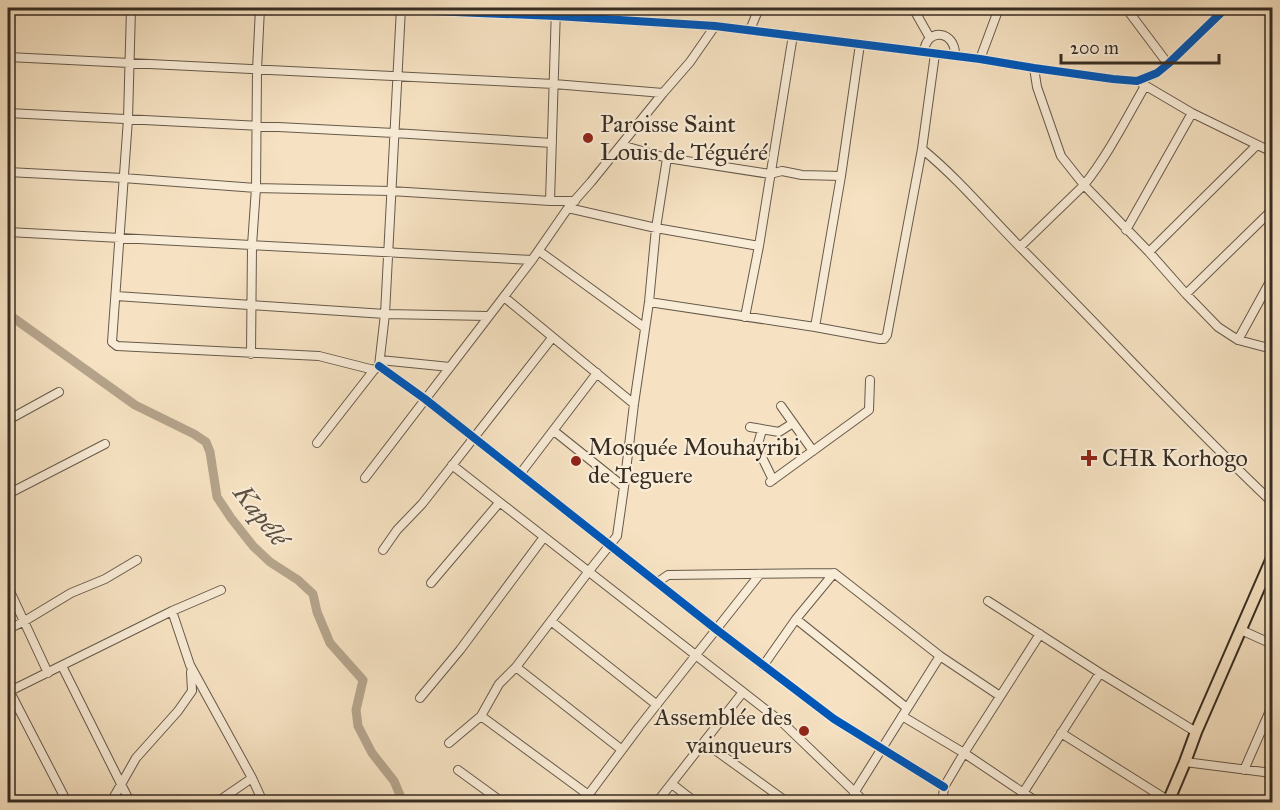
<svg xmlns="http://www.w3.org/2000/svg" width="1280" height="810" viewBox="0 0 1280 810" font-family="'IM FELL Great Primer',serif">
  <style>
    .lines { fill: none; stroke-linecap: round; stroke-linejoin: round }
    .river { stroke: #b5a48c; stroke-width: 9 }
    .minor-casing { stroke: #675a4b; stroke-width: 10 }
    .major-casing { stroke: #372d23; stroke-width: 14 }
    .minor { stroke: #f9ecd7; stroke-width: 8 }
    .major { stroke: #f6e2c2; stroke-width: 10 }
    .cycleway-casing { stroke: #f9ecd7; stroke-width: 11 }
    .cycleway { stroke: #0057b8; stroke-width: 8 }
    .poi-dot { fill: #8f2418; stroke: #f9ecd7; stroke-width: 2 }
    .labels { text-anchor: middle; stroke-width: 4.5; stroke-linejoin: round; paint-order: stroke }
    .poi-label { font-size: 24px; fill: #372d23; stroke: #f9ecd7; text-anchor: start }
    .water-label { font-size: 26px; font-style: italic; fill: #5d5142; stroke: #f9ecd7 }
  </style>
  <rect width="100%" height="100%" fill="#f6e2c2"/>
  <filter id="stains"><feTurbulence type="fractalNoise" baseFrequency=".00333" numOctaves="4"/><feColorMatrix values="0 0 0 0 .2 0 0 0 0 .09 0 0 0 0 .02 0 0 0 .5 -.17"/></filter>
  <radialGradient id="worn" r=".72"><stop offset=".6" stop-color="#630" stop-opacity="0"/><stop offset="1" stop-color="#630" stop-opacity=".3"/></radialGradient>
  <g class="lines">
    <path class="river" d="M 8,314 L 135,405 L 194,434 L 206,442 L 210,452 L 217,497 L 231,518 L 253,546 L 270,562 L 298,580 L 313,594 L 317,612 L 330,643 L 363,680 L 356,710 L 358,726 L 372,753 L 394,781 L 403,802"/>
    <g class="minor-casing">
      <path id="minor" d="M 131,8 L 128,119 L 112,342 L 117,346 L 319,356 L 374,370
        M 357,8 L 556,16 L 715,26 L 980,59 L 1034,68 L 1113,79 L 1137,81 L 1157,73 L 1168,64 L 1226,8
        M 913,8 L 930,38
        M 1126,8 L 1168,64
        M 750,30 L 759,8
        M 924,52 C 926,27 956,30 955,56
        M 935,54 L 922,149 C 959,179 989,216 1022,249 C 1106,333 1186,421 1272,502
        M 8,57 L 554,84 L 663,93
        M 980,59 L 999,8
        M 1034,68 L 1037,87 L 1061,156 L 1084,185 L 1149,252 L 1186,294 L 1218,327 L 1238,340 L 1272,349
        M 1141,83 L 1192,113 L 1272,152
        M 8,113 L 394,133 L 552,143
        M 621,145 L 667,158 L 770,174 L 782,171 L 802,175 L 841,176
        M 8,172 L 123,178 L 256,188 L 391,191 L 550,201 L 575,201
        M 550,201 L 556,8
        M 568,208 L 656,228 L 759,246
        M 1126,230 L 1192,113
        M 8,232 L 532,260
        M 1020,247 L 1084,185 C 1108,155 1126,119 1145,86
        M 539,251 L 645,328
        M 1149,252 L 1257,145
        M 1186,294 L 1272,210
        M 116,296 L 385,314 L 488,316
        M 504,297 L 634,404
        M 649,302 L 815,327 L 880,339 L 884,339 L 887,335 L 922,149
        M 745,317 L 759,246 L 793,35
        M 815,327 L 841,176 L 860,44
        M 1238,340 L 1272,278
        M 251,354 L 252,245 L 256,188 L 257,70 L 260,8
        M 380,360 L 450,367
        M 379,366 L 425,399 L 717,630 L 834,719 L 944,787
        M 781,406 L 813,451
        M 8,420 L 59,392
        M 750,427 L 779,432 L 793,423
        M 762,430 L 757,447 L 773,480
        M 554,431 L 624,487
        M 317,443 L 374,370 L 379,366 L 385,314 L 401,8
        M 452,465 L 784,724 L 865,802
        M 520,474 L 597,373
        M 365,478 L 532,260 L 568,208 L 591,182 L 663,93 L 690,62 L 715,26
        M 770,482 L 869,410 L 870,380
        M 8,494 L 105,444
        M 383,550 L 397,530 L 422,504 L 552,338
        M 658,582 L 668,575 L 834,573 L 940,656 L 1000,696
        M 431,583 L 499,503
        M 8,587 L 48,673
        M 988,601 L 1100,673 L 1196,732
        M 172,611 L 190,665 L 252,778 L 263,802
        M 796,619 L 907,708
        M 551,621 L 657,705
        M 8,629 L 23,622 L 71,593 L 105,579 L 137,560
        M 1241,630 L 1272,644
        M 62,666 L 130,802
        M 763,666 L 796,619 L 834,573
        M 516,667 L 622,750
        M 8,692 L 172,611 L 221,590
        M 10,692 L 67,802
        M 420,698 L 460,650 L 544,537
        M 481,716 L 598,802
        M 902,716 L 964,753 L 1037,802
        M 1061,733 L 1169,801
        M 704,742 L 787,802
        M 449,743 L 481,716 L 499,684 L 516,667 L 589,571 L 617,536 L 624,487 L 634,404 L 649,302 L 656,228 L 667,158
        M 1185,762 L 1272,773
        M 458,770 L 502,802
        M 1244,770 L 1272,706
        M 672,784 L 695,802
        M 854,793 L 940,656
        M 1023,793 L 1100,673
        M 111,802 L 136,758 L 178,711 L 192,691 L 191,672
        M 217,802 L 252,778
        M 583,802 L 639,727 L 760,574
        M 657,802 L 743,692
        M 939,802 L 943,796 L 944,787 L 964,753 L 1040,634"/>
    </g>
    <g class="major-casing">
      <path id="major" d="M 1168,802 L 1185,762 L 1196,732 L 1272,558"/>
    </g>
    <use href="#minor" class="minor"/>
    <use href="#major" class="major"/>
    <g class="cycleway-casing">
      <path id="cycleway" d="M 357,8 L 556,16 L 715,26 L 980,59 L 1034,68 L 1113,79 L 1137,81 L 1157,73 L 1168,64 L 1226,8
        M 379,366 L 425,399 L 717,630 L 834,719 L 944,787"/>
    </g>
    <use href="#cycleway" class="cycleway"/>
  </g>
  <g class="poi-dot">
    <circle cx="588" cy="138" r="6"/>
    <path d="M1086 449h6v6h6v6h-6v6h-6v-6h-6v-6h6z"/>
    <circle cx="576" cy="461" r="6"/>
    <circle cx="804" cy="731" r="6"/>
  </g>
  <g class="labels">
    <g class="poi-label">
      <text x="600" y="132">Paroisse Saint<tspan x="600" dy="28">Louis de Téguéré</tspan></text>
      <text x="588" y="455">Mosquée Mouhayribi<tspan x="588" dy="28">de Teguere</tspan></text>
      <text x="1102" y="466">CHR Korhogo</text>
      <text x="792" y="725" text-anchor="end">Assemblée des<tspan x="792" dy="28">vainqueurs</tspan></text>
    </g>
    <g class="water-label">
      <text transform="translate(261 515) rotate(52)" y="9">Kapélé</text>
    </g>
  </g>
  <rect width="1280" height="810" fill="none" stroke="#f6e2c2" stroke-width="30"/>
  <rect x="9" y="9" width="1262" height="792" fill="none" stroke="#372d23" stroke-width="3"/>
  <rect x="15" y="15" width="1250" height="780" fill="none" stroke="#372d23" stroke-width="1.5"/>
  <path d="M1061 54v9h158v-9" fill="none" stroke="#372d23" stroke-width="3"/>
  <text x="1070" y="54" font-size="18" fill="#372d23" stroke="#f9ecd7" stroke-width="4.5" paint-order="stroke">200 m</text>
  <rect width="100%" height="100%" filter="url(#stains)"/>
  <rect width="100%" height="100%" fill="url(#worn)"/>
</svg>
